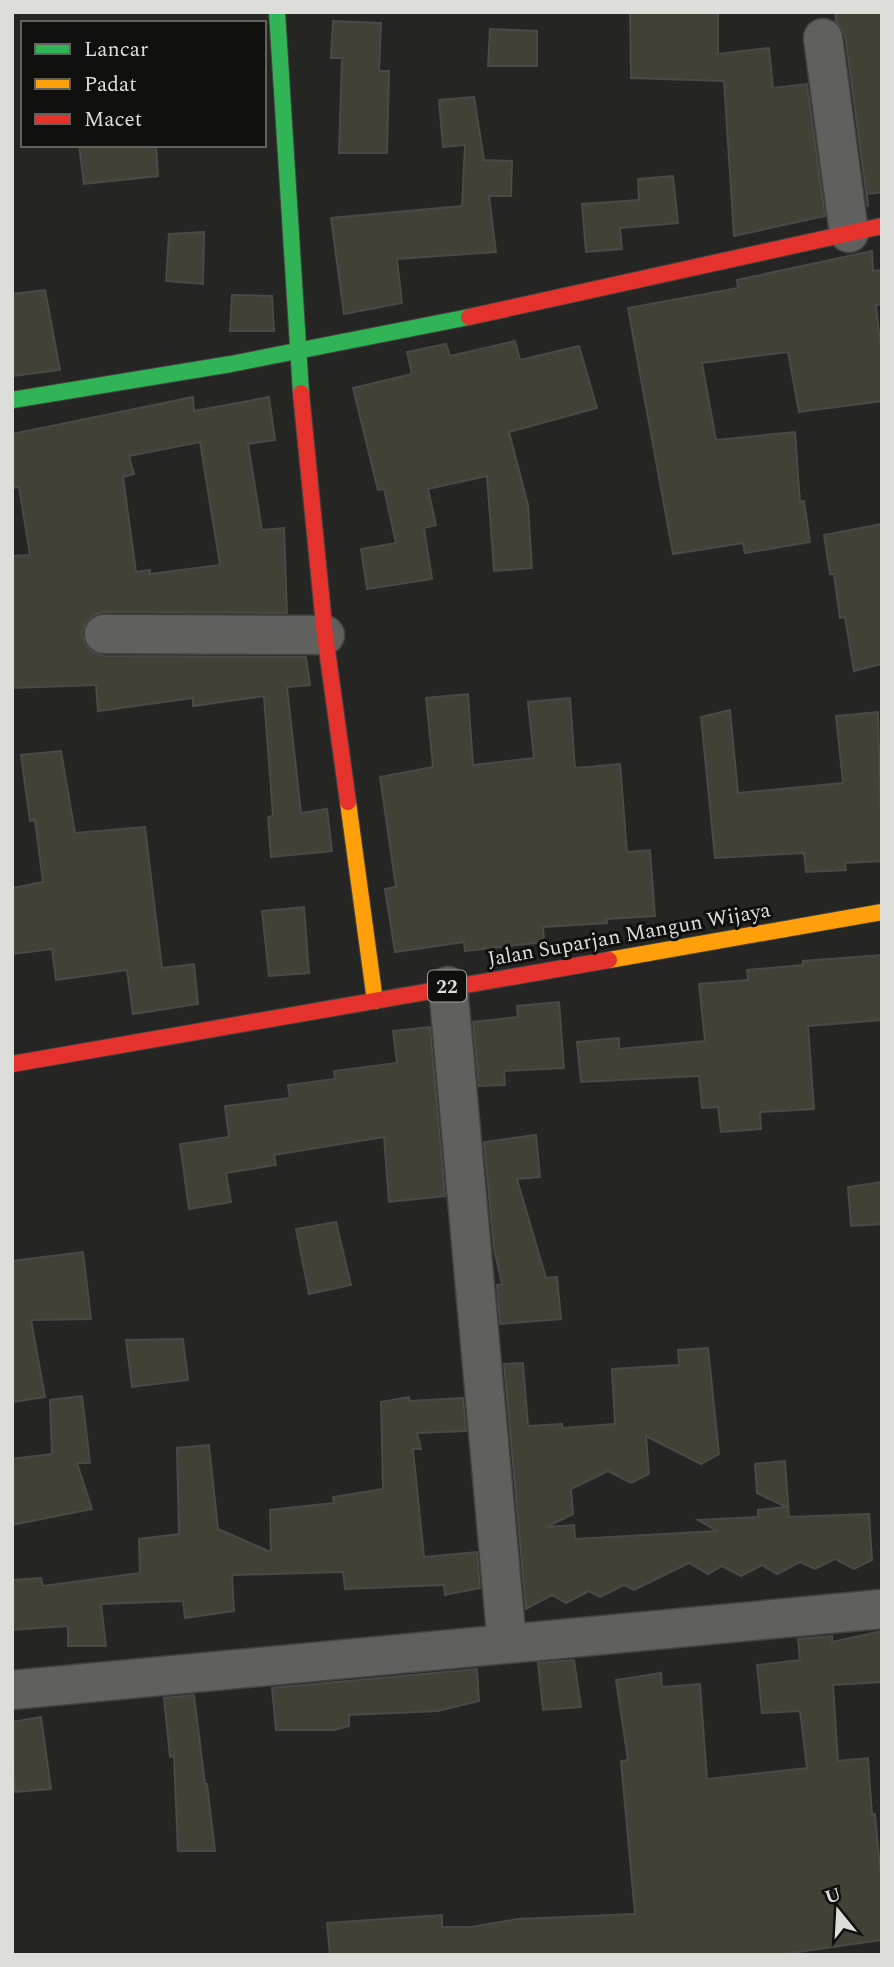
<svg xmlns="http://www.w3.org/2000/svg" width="894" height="1967" viewBox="0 0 894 1967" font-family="Spectral,serif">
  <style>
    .building { fill: #434136; stroke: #494948; stroke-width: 2; fill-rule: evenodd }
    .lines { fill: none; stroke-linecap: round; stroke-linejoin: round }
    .street-casing { stroke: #434341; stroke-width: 41 }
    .fast-casing { stroke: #434341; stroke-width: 18 }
    .slow-casing { stroke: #434341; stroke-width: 18 }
    .jam-casing { stroke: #434341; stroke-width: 18 }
    .street { stroke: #60605f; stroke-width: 38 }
    .fast { stroke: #30b455; stroke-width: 16 }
    .slow { stroke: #ff9f0a; stroke-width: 16 }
    .jam { stroke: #e5322d; stroke-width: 16 }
    .labels { text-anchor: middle; stroke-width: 6; stroke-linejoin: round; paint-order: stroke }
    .shield { fill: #0f0f0d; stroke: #9f9f9c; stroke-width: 2 }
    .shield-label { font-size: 19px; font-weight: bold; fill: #ddddda }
    .street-label { font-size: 21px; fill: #ddddda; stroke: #0f0f0d }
  </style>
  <rect width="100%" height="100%" fill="#252523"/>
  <path class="building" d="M 630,12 L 718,12 L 718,54 L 769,48 L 773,88 L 807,84 L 825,216 L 734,236 L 724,81 L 631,78 Z
    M 835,12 L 882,12 L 882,192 L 867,194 L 868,207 L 845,35 L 836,21 Z
    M 333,21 L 381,23 L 379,71 L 389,71 L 387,153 L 339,153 L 342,58 L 331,58 Z
    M 490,29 L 537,31 L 537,66 L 488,66 Z
    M 474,97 L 484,160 L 512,161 L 511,196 L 489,196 L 496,252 L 397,259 L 402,303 L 344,314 L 331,218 L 462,206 L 465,145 L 443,147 L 439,100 Z
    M 79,145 L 156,145 L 158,176 L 84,184 Z
    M 673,176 L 678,223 L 620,228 L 622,249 L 586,252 L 582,204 L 639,200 L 638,179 Z
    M 204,232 L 203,284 L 166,281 L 169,234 Z
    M 872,251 L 873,271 L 882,270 L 882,304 L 876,305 L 882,360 L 882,401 L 799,412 L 788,352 L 702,363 L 716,440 L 795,432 L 800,502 L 804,501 L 810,542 L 745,553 L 743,543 L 673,554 L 628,308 L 738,288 L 737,280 Z
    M 45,290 L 60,370 L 12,376 L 12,294 Z
    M 232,295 L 272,296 L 274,331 L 230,331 Z
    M 515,341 L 520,360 L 579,346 L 597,408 L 509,432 L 528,505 L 532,568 L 494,571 L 487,476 L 428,489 L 436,525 L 424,528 L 432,579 L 367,589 L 361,549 L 396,543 L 384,489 L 378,490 L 353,388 L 412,374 L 407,352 L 446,344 L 450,356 Z
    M 193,397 L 194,411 L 269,397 L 275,440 L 248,444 L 262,530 L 284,528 L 287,613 L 103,612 L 94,615 L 86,622 L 82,633 L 85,644 L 92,652 L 104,656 L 306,657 L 310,685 L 287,687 L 301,813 L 327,809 L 332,851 L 271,857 L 268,817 L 273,816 L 264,696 L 193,706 L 193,698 L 98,711 L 96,685 L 12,688 L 12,556 L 30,555 L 19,487 L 12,488 L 12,434 ZM 200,442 L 220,565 L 150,574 L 150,570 L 136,572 L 123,477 L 134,474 L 129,456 Z
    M 882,524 L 882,664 L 854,671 L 845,617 L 840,618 L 834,574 L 830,574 L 824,535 Z
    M 468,694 L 473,765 L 534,758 L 528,702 L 570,698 L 575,768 L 620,764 L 627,852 L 650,850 L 655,916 L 607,919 L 607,923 L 543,927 L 544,942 L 465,951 L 464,942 L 395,952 L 385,889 L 396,887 L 380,777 L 433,767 L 426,698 Z
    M 730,710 L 738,793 L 843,783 L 836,716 L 878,712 L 882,861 L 845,863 L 846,870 L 806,872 L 804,853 L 715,858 L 701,717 Z
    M 61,751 L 75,833 L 145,827 L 162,968 L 194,964 L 198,1004 L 133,1014 L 127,970 L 56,980 L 52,949 L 12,954 L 12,888 L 43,882 L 35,820 L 30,821 L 21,755 Z
    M 304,907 L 309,973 L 269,976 L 262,911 Z
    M 882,955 L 882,1020 L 808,1026 L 814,1109 L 760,1112 L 761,1129 L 721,1132 L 718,1107 L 702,1108 L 699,1076 L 581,1082 L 577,1042 L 619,1038 L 619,1049 L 705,1041 L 699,984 L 748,980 L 747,970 L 803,965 L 803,961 Z
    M 559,1002 L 564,1068 L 504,1071 L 505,1085 L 479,1086 L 473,1022 L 518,1017 L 517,1006 Z
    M 430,1027 L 445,1196 L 389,1202 L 384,1137 L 274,1155 L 276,1165 L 226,1173 L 231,1202 L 189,1209 L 180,1144 L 229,1137 L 225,1106 L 290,1098 L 288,1085 L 335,1079 L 334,1071 L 397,1063 L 393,1031 Z
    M 536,1135 L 540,1177 L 517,1179 L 546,1278 L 557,1277 L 561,1319 L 500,1324 L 497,1285 L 502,1284 L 494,1249 L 484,1142 Z
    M 882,1182 L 882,1224 L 851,1226 L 848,1187 Z
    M 336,1222 L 351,1285 L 309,1294 L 296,1229 Z
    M 83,1252 L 91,1319 L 31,1320 L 45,1397 L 12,1402 L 12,1261 Z
    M 183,1339 L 188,1380 L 132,1387 L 126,1340 Z
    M 708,1348 L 719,1454 L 701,1464 L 646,1436 L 649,1474 L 631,1483 L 608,1471 L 571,1489 L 573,1514 L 547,1527 L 574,1525 L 575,1539 L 717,1531 L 698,1520 L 758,1517 L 758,1510 L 786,1507 L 757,1493 L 755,1464 L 785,1461 L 789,1517 L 869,1514 L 872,1560 L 854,1569 L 835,1559 L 815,1569 L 800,1562 L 777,1574 L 762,1565 L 741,1576 L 722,1566 L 708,1574 L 689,1563 L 634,1590 L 624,1585 L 600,1597 L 589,1591 L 566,1603 L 552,1595 L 526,1609 L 504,1364 L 523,1363 L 528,1426 L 562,1424 L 562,1428 L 615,1424 L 612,1369 L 679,1365 L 678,1350 Z
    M 82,1396 L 90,1463 L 77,1463 L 92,1509 L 12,1525 L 12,1459 L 52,1454 L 50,1400 Z
    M 409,1397 L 410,1401 L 463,1398 L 466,1431 L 417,1433 L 421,1449 L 413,1449 L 424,1557 L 477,1552 L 480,1588 L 445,1595 L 444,1585 L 345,1589 L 343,1572 L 232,1575 L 234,1611 L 185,1618 L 183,1601 L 101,1604 L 106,1646 L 68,1646 L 68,1626 L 12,1630 L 12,1580 L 41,1578 L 43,1586 L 140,1573 L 139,1539 L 179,1534 L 177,1448 L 209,1445 L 218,1529 L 271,1552 L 270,1510 L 334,1503 L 333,1497 L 383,1489 L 381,1402 Z
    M 882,1631 L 882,1682 L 833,1685 L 838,1761 L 868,1758 L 872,1815 L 875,1814 L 882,1890 L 882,1940 L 777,1955 L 330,1955 L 327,1923 L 442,1915 L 442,1927 L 471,1927 L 518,1919 L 635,1914 L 621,1761 L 628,1760 L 616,1680 L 661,1673 L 662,1687 L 700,1684 L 707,1779 L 807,1768 L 800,1711 L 762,1713 L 757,1665 L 800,1660 L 798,1639 L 832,1636 L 832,1642 Z
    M 574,1660 L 581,1707 L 543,1710 L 538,1663 Z
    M 477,1669 L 479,1701 L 438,1711 L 349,1715 L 349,1726 L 334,1730 L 276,1730 L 272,1688 Z
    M 194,1695 L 205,1784 L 207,1784 L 215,1851 L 178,1851 L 174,1756 L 170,1757 L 164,1698 Z
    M 41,1717 L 51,1789 L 15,1792 L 12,1722 Z"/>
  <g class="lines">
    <g class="street-casing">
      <path id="street" d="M 823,38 L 849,233
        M 104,634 L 325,635
        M 448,986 L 507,1644
        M 12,1690 L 882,1609"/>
    </g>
    <g class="fast-casing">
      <path id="fast" d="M 277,12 L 301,393
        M 12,400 L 231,364 L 469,317"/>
    </g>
    <g class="slow-casing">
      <path id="slow" d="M 348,802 L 375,1001
        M 609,960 L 882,912"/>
    </g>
    <g class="jam-casing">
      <path id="jam" d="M 469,317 L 882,226
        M 301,393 L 325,635 L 348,802
        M 12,1064 L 609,960"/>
    </g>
    <use href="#street" class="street"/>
    <use href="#fast" class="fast"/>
    <use href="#slow" class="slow"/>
    <use href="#jam" class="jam"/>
  </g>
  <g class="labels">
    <rect class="shield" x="428" y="970.5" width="38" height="31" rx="5"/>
    <g class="shield-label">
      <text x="447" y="993">22</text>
    </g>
    <g class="street-label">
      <text transform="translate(629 934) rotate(-10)" y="7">Jalan Suparjan Mangun Wijaya</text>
    </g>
  </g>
  <rect width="894" height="1967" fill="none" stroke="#ddddda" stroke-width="28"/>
  <rect x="21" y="21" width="245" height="126" fill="#0f0f0d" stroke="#61615f" stroke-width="2"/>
  <rect x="35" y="44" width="35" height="10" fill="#30b455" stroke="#61615f" stroke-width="2"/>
  <text x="84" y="56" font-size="21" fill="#ddddda">Lancar</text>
  <rect x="35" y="79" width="35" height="10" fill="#ff9f0a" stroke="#61615f" stroke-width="2"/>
  <text x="84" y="91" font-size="21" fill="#ddddda">Padat</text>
  <rect x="35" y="114" width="35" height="10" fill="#e5322d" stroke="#61615f" stroke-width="2"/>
  <text x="84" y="126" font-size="21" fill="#ddddda">Macet</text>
  <g transform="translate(838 1911) rotate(342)" stroke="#0f0f0d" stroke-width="5" paint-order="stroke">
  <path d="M0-5L12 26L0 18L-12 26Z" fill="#ddddda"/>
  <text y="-10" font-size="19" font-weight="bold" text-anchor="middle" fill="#ddddda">U</text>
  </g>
</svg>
